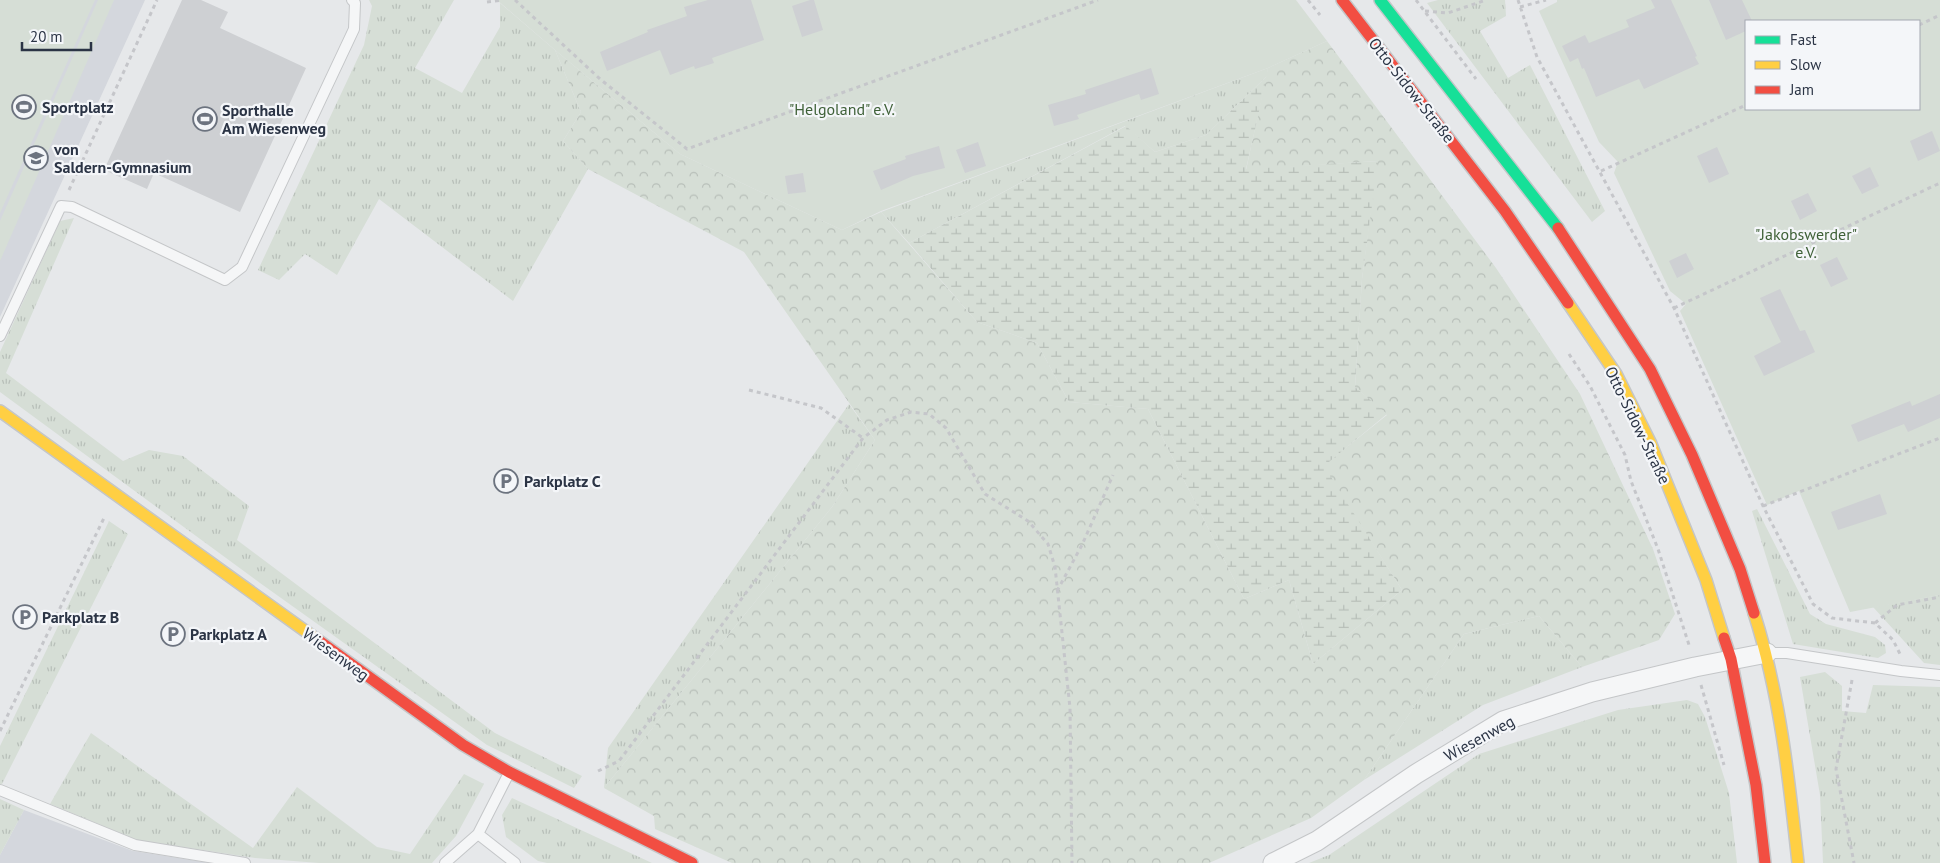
<svg xmlns="http://www.w3.org/2000/svg" width="1940" height="863" viewBox="0 0 1940 863" font-family="'PT Sans',sans-serif">
  <style>
    .built { fill: #d4d7dd }
    .grass { fill: url(#grass-tufts) }
    .forest { fill: url(#forest-crowns) }
    .wetland { fill: url(#wetland-marsh) }
    .garden { fill: #d6ded6; fill-rule: evenodd }
    .building { fill: #ced0d3 }
    .lines { fill: none; stroke-linecap: round; stroke-linejoin: round }
    .lane-casing { stroke: #c4c6c8; stroke-width: 12 }
    .street-casing { stroke: #c4c6c8; stroke-width: 21 }
    .fast-casing { stroke: #c4c6c8; stroke-width: 14 }
    .slow-casing { stroke: #c4c6c8; stroke-width: 14 }
    .jam-casing { stroke: #c4c6c8; stroke-width: 14 }
    .path { stroke: #c5c6ca; stroke-width: 3; stroke-dasharray: 4 4; stroke-linecap: butt }
    .lane { stroke: #f5f6f7; stroke-width: 10 }
    .street { stroke: #f5f6f7; stroke-width: 19 }
    .fast { stroke: #16e098; stroke-width: 11 }
    .slow { stroke: #ffcf43; stroke-width: 11 }
    .jam { stroke: #f24e42; stroke-width: 11 }
    .labels { text-anchor: middle; stroke-width: 4.5; stroke-linejoin: round; paint-order: stroke }
    .street-label { font-size: 16px; fill: #2b3445; stroke: #f4f6f9 }
    .poi-label { font-size: 16px; font-weight: bold; fill: #2b3445; stroke: #f4f6f9; text-anchor: start }
    .park-label { font-size: 16px; fill: #3f6138; stroke: #f4f6f9 }
  </style>
  <defs>
    <pattern id="grass-tufts" width="24" height="20" patternUnits="userSpaceOnUse" patternTransform="scale(1.25)"><rect width="24" height="20" fill="#d6ded6"/><path d="M3 7l-1-3M5 7V3M7 7l1-3M15 17l-1-3M17 17v-4M19 17l1-3" fill="none" stroke="#b8bfb9"/></pattern>
    <pattern id="forest-crowns" width="20" height="18" patternUnits="userSpaceOnUse" patternTransform="scale(1.25)"><rect width="20" height="18" fill="#d6ded6"/><path d="M2 6a3 3 0 1 1 6 0M12 15a3 3 0 1 1 6 0" fill="none" stroke="#b8bfb9"/></pattern>
    <pattern id="wetland-marsh" width="20" height="14" patternUnits="userSpaceOnUse" patternTransform="scale(1.25)"><rect width="20" height="14" fill="#d6ded6"/><path d="M1 5h8M5 5V1M11 12h8M15 12V8" fill="none" stroke="#b8bfb9"/></pattern>
  </defs>
  <rect width="100%" height="100%" fill="#e6e8ea"/>
  <path class="built" d="M 0,0 L 145,0 L 0,317 Z
    M 24,810 L 133,851 L 210,863 L 0,863 L 0,855 Z"/>
  <path class="grass" d="M 369,0 L 454,0 L 415,68 L 462,93 L 500,27 L 500,3 L 555,50 L 581,112 L 563,141 L 588,169 L 513,301 L 379,199 L 337,275 L 305,254 L 279,280 L 258,270 L 364,45 L 372,6 Z
    M 1438,0 L 1505,0 L 1506,16 L 1480,31 L 1508,78 L 1530,65 L 1605,211 L 1592,222 L 1427,3 Z
    M 1268,68 L 1267,76 L 1206,135 L 1155,152 L 1125,126 L 909,243 L 881,212 Z
    M 74,218 L 6,373 L 123,461 L 149,450 L 183,456 L 249,506 L 237,540 L 495,733 L 582,776 L 574,788 L 487,745 L 260,583 L 0,392 L 0,352 L 60,221 Z
    M 849,404 L 875,440 L 832,507 L 604,788 L 608,748 Z
    M 1757,509 L 1810,614 L 1826,624 L 1875,637 L 1885,645 L 1886,653 L 1878,658 L 1793,644 L 1752,511 Z
    M 109,521 L 128,534 L 2,784 L 0,784 L 0,746 Z
    M 1940,595 L 1940,665 L 1924,663 L 1873,607 Z
    M 1539,616 L 1582,667 L 1483,705 L 1364,780 L 1464,634 Z
    M 1825,672 L 1842,686 L 1842,711 L 1866,713 L 1873,685 L 1940,687 L 1940,863 L 1823,863 L 1820,795 L 1800,677 Z
    M 1687,700 L 1698,704 L 1705,717 L 1729,793 L 1737,863 L 1309,863 L 1329,855 L 1479,754 L 1618,710 Z
    M 91,733 L 253,848 L 297,787 L 377,847 L 410,854 L 464,774 L 484,784 L 456,836 L 432,863 L 319,863 L 255,858 L 137,840 L 50,804 Z
    M 512,798 L 652,863 L 547,863 L 538,861 L 506,837 L 502,815 Z
    M 0,799 L 24,810 L 0,855 Z"/>
  <path class="forest" d="M 1327,41 L 1496,268 L 1580,394 L 1653,549 L 1675,614 L 1659,640 L 1582,667 L 1539,616 L 1464,634 L 1364,780 L 1311,818 L 1209,863 L 732,863 L 655,829 L 654,816 L 604,788 L 832,507 L 875,440 L 744,252 L 588,169 L 563,141 L 581,112 L 555,50 L 680,154 L 842,230 L 881,212 L 977,322 L 1037,343 L 1069,402 L 1148,409 L 1244,599 L 1289,580 L 1313,664 L 1402,590 L 1323,466 L 1387,415 L 1355,387 L 1362,279 L 1377,161 L 1246,170 L 1268,68 Z"/>
  <path class="wetland" d="M 1267,76 L 1246,169 L 1378,161 L 1362,279 L 1355,387 L 1387,414 L 1324,466 L 1402,590 L 1313,664 L 1289,580 L 1244,599 L 1148,409 L 1069,402 L 1037,343 L 977,322 L 909,243 L 1126,126 L 1155,152 L 1206,135 Z"/>
  <path class="garden" d="M 0,0 L 95,0 L 0,213 Z
    M 98,0 L 114,0 L 0,261 L 0,221 Z
    M 497,0 L 1296,0 L 1327,41 L 1268,68 L 881,211 L 842,230 L 680,154 L 555,50 Z
    M 1557,0 L 1940,0 L 1940,595 L 1850,612 L 1799,491 L 1767,505 L 1680,311 L 1686,304 L 1670,291 L 1614,173 L 1618,162 L 1599,142 L 1539,11 L 1557,2 ZM 1746,21 L 1919,21 L 1919,109 L 1746,109 Z"/>
  <path class="building" d="M 182,0 L 201,0 L 228,12 L 220,28 L 306,68 L 240,212 L 154,173 L 147,189 L 104,170 Z
    M 708,0 L 751,0 L 764,40 L 712,58 L 714,63 L 695,69 L 694,66 L 670,75 L 660,50 L 607,71 L 600,52 L 648,32 L 647,30 L 687,16 L 684,7 Z
    M 810,0 L 814,0 L 823,30 L 802,37 L 792,6 Z
    M 1651,0 L 1671,0 L 1697,56 L 1695,57 L 1699,64 L 1644,89 L 1639,79 L 1596,97 L 1584,68 L 1582,69 L 1578,58 L 1570,62 L 1562,46 L 1585,35 L 1589,43 L 1629,27 L 1626,20 L 1655,8 Z
    M 1709,0 L 1742,0 L 1752,21 L 1746,21 L 1746,31 L 1726,40 Z
    M 1151,68 L 1159,94 L 1141,100 L 1139,94 L 1077,115 L 1079,119 L 1054,126 L 1048,105 L 1086,94 L 1085,90 Z
    M 1932,131 L 1940,151 L 1918,161 L 1910,141 Z
    M 978,142 L 986,166 L 965,173 L 956,150 Z
    M 939,146 L 945,168 L 913,176 L 881,190 L 873,171 L 906,159 L 905,156 Z
    M 1717,147 L 1729,174 L 1709,183 L 1697,156 Z
    M 1870,167 L 1879,186 L 1862,194 L 1852,176 Z
    M 803,173 L 806,192 L 788,194 L 785,176 Z
    M 1808,193 L 1817,211 L 1800,220 L 1791,201 Z
    M 1686,253 L 1694,269 L 1677,278 L 1669,261 Z
    M 1837,257 L 1848,279 L 1831,287 L 1820,265 Z
    M 1780,289 L 1800,331 L 1805,330 L 1815,352 L 1764,376 L 1754,356 L 1781,342 L 1760,298 Z
    M 1940,394 L 1940,418 L 1908,432 L 1904,424 L 1858,442 L 1851,425 L 1910,401 L 1912,406 Z
    M 1880,494 L 1887,514 L 1838,530 L 1831,512 Z"/>
  <g class="lines">
    <g class="lane-casing">
      <path id="lane" d="M 0,336 L 61,206 L 72,207 L 225,280 L 242,267 L 354,29 L 355,3 L 352,0
        M 1768,653 L 1787,653 L 1901,671 L 1940,675
        M 0,790 L 135,845 L 245,863
        M 478,834 L 515,863
        M 445,863 L 478,834 L 509,773"/>
    </g>
    <g class="street-casing">
      <path id="street" d="M 1273,863 L 1317,841 L 1416,774 L 1503,721 L 1592,692 L 1695,667 L 1767,653"/>
    </g>
    <g class="fast-casing">
      <path id="fast" d="M 1380,0 L 1558,228"/>
    </g>
    <g class="slow-casing">
      <path id="slow" d="M 1568,303 L 1616,374 L 1651,444 L 1706,580 L 1724,638
        M 0,411 L 315,638
        M 1754,613 C 1780,694 1789,779 1798,863"/>
    </g>
    <g class="jam-casing">
      <path id="jam" d="M 1342,0 L 1505,211 L 1568,303
        M 1558,228 L 1650,369 L 1692,455 L 1740,569 L 1754,613
        M 315,638 L 463,745 L 509,772 L 692,863
        M 1724,638 L 1731,659 L 1756,785 L 1765,863"/>
    </g>
    <path class="path" d="M 515,0 L 600,79 L 687,149 L 1098,0
      M 1308,0 L 1320,15
      M 1416,0 L 1476,79
      M 1518,0 L 1537,57 L 1674,308 L 1763,506 L 1813,604 L 1832,618 L 1875,623 L 1893,640 L 1901,656
      M 487,2 L 502,0
      M 1520,7 L 1546,0
      M 1425,11 L 1448,13 L 1486,0
      M 1919,25 L 1940,15
      M 1601,171 L 1746,105
      M 69,190 L 157,0
      M 1674,308 L 1940,183
      M 1569,354 L 1590,386 L 1625,455 L 1631,481 L 1658,549 L 1690,648
      M 749,390 L 821,408 L 863,438
      M 1763,506 L 1940,438
      M 1057,591 L 1082,545 L 1113,475
      M 1875,623 L 1897,605 L 1940,597
      M 1852,680 L 1836,769 L 1854,863
      M 1701,685 L 1724,765
      M 0,731 L 105,516
      M 598,771 L 619,761 L 863,438 L 887,420 L 911,412 L 929,414 L 946,428 L 985,494 L 1028,521 L 1048,544 L 1055,567 L 1070,708 L 1072,863"/>
    <use href="#lane" class="lane"/>
    <use href="#street" class="street"/>
    <use href="#fast" class="fast"/>
    <use href="#slow" class="slow"/>
    <use href="#jam" class="jam"/>
  </g>
  <defs>
    <g id="stadium-ring" transform="scale(1.25)"><circle r="9.5" fill="#f4f6f9" stroke="#6c737f" stroke-width="1.5"/><path d="M0-5a6.5 5 0 1 0 0 10a6.5 5 0 1 0 0-10ZM-3.5-1.8h7v3.6h-7Z" fill="#6c737f"/></g>
    <g id="school-ring" transform="scale(1.25)"><circle r="9.5" fill="#f4f6f9" stroke="#6c737f" stroke-width="1.5"/><path d="M0-5L7-2L0 1L-7-2ZM-4 1L0 2.5L4 1V4Q0 6-4 4Z" fill="#6c737f"/></g>
    <g id="parking-ring" transform="scale(1.25)"><circle r="9.5" fill="#f4f6f9" stroke="#6c737f" stroke-width="1.5"/><path d="M-3.5-5.5H1a3.5 3.5 0 0 1 0 7H-1V5.5H-3.5ZM-1-3.4V-.6H.8a1.4 1.4 0 0 0 0-2.8Z" fill="#6c737f"/></g>
  </defs>
  <g fill-rule="evenodd">
    <use href="#stadium-ring" x="24" y="107"/>
    <use href="#stadium-ring" x="205" y="119"/>
    <use href="#school-ring" x="36" y="158"/>
    <use href="#parking-ring" x="506" y="481"/>
    <use href="#parking-ring" x="25" y="617"/>
    <use href="#parking-ring" x="173" y="634"/>
  </g>
  <g class="labels">
    <g class="street-label">
      <text transform="translate(1412 90) rotate(52)" y="6">Otto-Sidow-Straße</text>
      <text transform="translate(1638 425) rotate(64)" y="6">Otto-Sidow-Straße</text>
      <text transform="translate(336 654) rotate(36)" y="6">Wiesenweg</text>
      <text transform="translate(1479 738) rotate(-29)" y="6">Wiesenweg</text>
    </g>
    <g class="poi-label">
      <text x="42" y="113">Sportplatz</text>
      <text x="222" y="116">Sporthalle<tspan x="222" dy="18">Am Wiesenweg</tspan></text>
      <text x="54" y="155">von<tspan x="54" dy="18">Saldern-Gymnasium</tspan></text>
      <text x="524" y="487">Parkplatz C</text>
      <text x="42" y="623">Parkplatz B</text>
      <text x="190" y="640">Parkplatz A</text>
    </g>
    <g class="park-label">
      <text x="842" y="115">"Helgoland" e.V.</text>
      <text x="1806" y="240">"Jakobswerder"<tspan x="1806" dy="18">e.V.</tspan></text>
    </g>
  </g>
  <rect x="1745" y="20" width="175" height="90" fill="#f4f6f9" stroke="#a4a8b1"/>
  <rect x="1755" y="36" width="25" height="8" fill="#16e098" stroke="#a4a8b1"/>
  <text x="1790" y="45" font-size="15" fill="#2b3445">Fast</text>
  <rect x="1755" y="61" width="25" height="8" fill="#ffcf43" stroke="#a4a8b1"/>
  <text x="1790" y="70" font-size="15" fill="#2b3445">Slow</text>
  <rect x="1755" y="86" width="25" height="8" fill="#f24e42" stroke="#a4a8b1"/>
  <text x="1790" y="95" font-size="15" fill="#2b3445">Jam</text>
  <path d="M22 42v8h69v-8" fill="none" stroke="#2b3445" stroke-width="2.5"/>
  <text x="30" y="42" font-size="15" fill="#2b3445" stroke="#f4f6f9" stroke-width="4" paint-order="stroke">20 m</text>
</svg>
